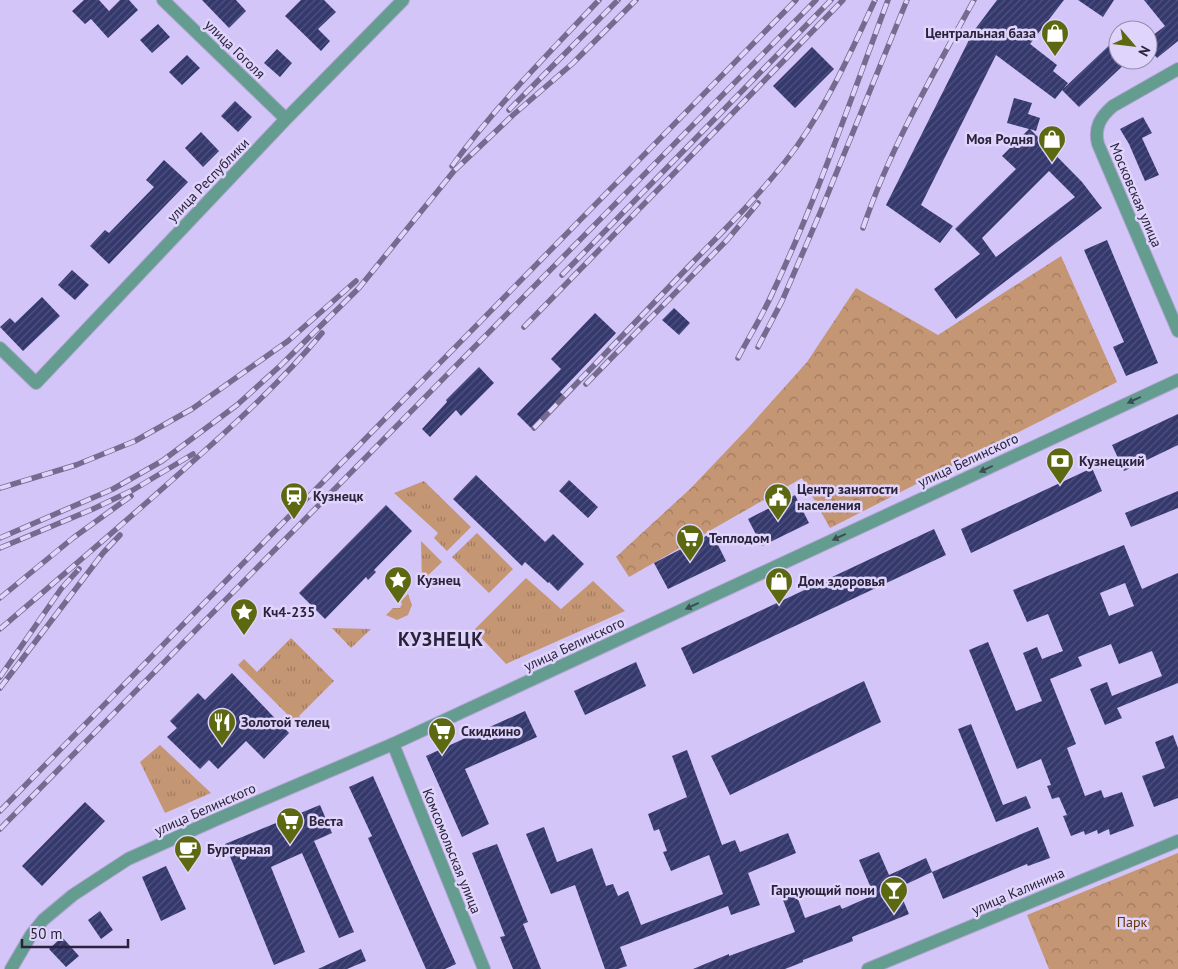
<svg xmlns="http://www.w3.org/2000/svg" width="1178" height="969" viewBox="0 0 1178 969" font-family="'PT Sans',sans-serif">
  <style>
    .grass { fill: url(#grass-tufts) }
    .park { fill: url(#park-crowns) }
    .building { fill: url(#building-hatch); fill-rule: evenodd }
    .lines { fill: none; stroke-linecap: round; stroke-linejoin: round }
    .minor-casing { stroke: #b1a5d2; stroke-width: 14 }
    .tertiary-casing { stroke: #b1a5d2; stroke-width: 14 }
    .minor { stroke: #649d90; stroke-width: 12 }
    .tertiary { stroke: #649d90; stroke-width: 12 }
    .rail-casing { stroke: #756b8f; stroke-width: 5.5 }
    .rail { stroke: #dfd4fb; stroke-width: 4; stroke-dasharray: 11; stroke-linecap: butt }
    .oneway { fill: #3e4e59 }
    .labels { text-anchor: middle; stroke-width: 5; stroke-linejoin: round; paint-order: stroke }
    .poi-label { font-size: 14px; font-weight: bold; fill: #2a233b; stroke: #dfd4fb; text-anchor: start }
    .street-label { font-size: 14px; fill: #2a233b; stroke: #dfd4fb }
    .park-label { font-size: 14px; fill: #623200; stroke: #dfd4fb }
    .district-label { font-size: 19px; font-weight: bold; letter-spacing: 1px; fill: #2a233b; stroke: #dfd4fb }
  </style>
  <defs>
    <pattern id="grass-tufts" width="24" height="20" patternUnits="userSpaceOnUse" patternTransform="scale(1.25)"><rect width="24" height="20" fill="#c59673"/><path d="M3 7l-1-3M5 7V3M7 7l1-3M15 17l-1-3M17 17v-4M19 17l1-3" fill="none" stroke="#a07a60"/></pattern>
    <pattern id="park-crowns" width="20" height="18" patternUnits="userSpaceOnUse" patternTransform="scale(1.25)"><rect width="20" height="18" fill="#c59673"/><path d="M2 6a3 3 0 1 1 6 0M12 15a3 3 0 1 1 6 0" fill="none" stroke="#a07a60"/></pattern>
    <pattern id="building-hatch" width="6" height="6" patternUnits="userSpaceOnUse" patternTransform="scale(1.25)"><rect width="6" height="6" fill="#34386d"/><path d="M-1 1l2-2M0 6l6-6M5 7l2-2" fill="none" stroke="#50537e"/></pattern>
  </defs>
  <rect width="100%" height="100%" fill="#d3c5f8"/>
  <path class="grass" d="M 424,481 L 471,527 L 447,551 L 434,538 L 438,533 L 394,493 Z
    M 477,533 L 513,569 L 489,593 L 452,557 Z
    M 421,541 L 442,562 L 422,581 Z
    M 526,578 L 561,609 L 593,581 L 625,611 L 506,664 L 474,630 Z
    M 408,594 L 412,605 L 408,615 L 397,620 L 386,615 L 393,608 L 400,608 L 402,604 L 401,601 Z
    M 332,628 L 371,629 L 351,648 Z
    M 291,638 L 334,681 L 299,716 L 308,725 L 303,730 L 238,665 L 244,659 L 257,672 Z
    M 160,745 L 211,793 L 165,813 L 140,762 Z"/>
  <path class="park" d="M 1061,256 L 1117,382 L 830,528 L 802,478 L 629,577 L 616,557 L 691,488 L 748,428 L 807,362 L 856,288 L 938,335 Z
    M 1178,853 L 1178,969 L 1049,969 L 1027,915 Z"/>
  <path class="building" d="M 84,0 L 99,0 L 109,11 L 120,0 L 129,0 L 138,10 L 108,38 L 91,19 L 85,24 L 72,11 Z
    M 202,0 L 236,0 L 246,11 L 229,28 Z
    M 301,0 L 324,0 L 336,12 L 318,29 L 330,41 L 321,51 L 285,16 Z
    M 997,0 L 1064,0 L 1030,44 L 1057,65 L 1053,71 L 1068,83 L 1055,99 L 996,55 L 921,205 L 953,226 L 940,243 L 886,205 L 971,36 L 970,36 Z
    M 1078,0 L 1114,0 L 1103,17 Z
    M 1144,0 L 1178,0 L 1178,41 L 1157,58 L 1148,47 L 1148,39 L 1165,26 Z
    M 158,24 L 170,37 L 152,53 L 140,40 Z
    M 1118,37 L 1118,60 L 1129,60 L 1079,107 L 1062,90 Z
    M 812,47 L 834,69 L 795,108 L 773,86 Z
    M 277,49 L 292,63 L 280,77 L 264,63 Z
    M 187,55 L 200,68 L 182,85 L 169,72 Z
    M 1014,98 L 1032,103 L 1028,114 L 1040,118 L 1036,131 L 1030,129 L 1082,182 L 1102,208 L 956,319 L 934,289 L 980,254 L 955,229 L 1016,169 L 1002,156 L 1029,129 L 1007,123 ZM 1049,171 L 1075,197 L 996,257 L 982,238 Z
    M 235,101 L 252,117 L 238,132 L 221,116 Z
    M 1143,117 L 1152,133 L 1142,138 L 1159,175 L 1145,181 L 1129,144 L 1120,129 Z
    M 201,132 L 219,151 L 203,167 L 185,148 Z
    M 164,160 L 188,182 L 109,264 L 90,246 L 105,230 L 109,233 L 154,187 L 146,180 Z
    M 1107,240 L 1158,363 L 1126,376 L 1113,347 L 1124,342 L 1084,250 Z
    M 72,270 L 89,285 L 75,300 L 58,285 Z
    M 42,297 L 60,316 L 23,351 L 0,327 L 10,318 L 15,323 Z
    M 674,308 L 690,323 L 679,335 L 662,320 Z
    M 595,313 L 616,333 L 560,392 L 563,395 L 531,428 L 517,414 L 561,369 L 551,359 Z
    M 479,367 L 494,383 L 461,416 L 456,410 L 430,437 L 422,429 L 447,402 L 446,400 Z
    M 1178,414 L 1178,445 L 1124,471 L 1112,445 Z
    M 1092,468 L 1102,491 L 971,553 L 961,529 Z
    M 476,475 L 545,542 L 553,534 L 584,564 L 558,591 L 549,582 L 548,583 L 525,562 L 522,566 L 453,499 Z
    M 569,480 L 598,507 L 588,518 L 559,491 Z
    M 1178,491 L 1178,508 L 1131,527 L 1125,513 Z
    M 795,495 L 809,523 L 762,546 L 748,519 Z
    M 386,505 L 412,531 L 374,570 L 376,572 L 368,580 L 366,577 L 325,619 L 299,593 Z
    M 934,529 L 946,555 L 693,674 L 681,648 Z
    M 712,533 L 726,561 L 668,589 L 654,563 Z
    M 1124,545 L 1142,589 L 1178,573 L 1178,683 L 1117,708 L 1122,718 L 1105,725 L 1090,689 L 1107,682 L 1112,696 L 1162,676 L 1152,651 L 1119,664 L 1111,644 L 1078,657 L 1082,666 L 1050,679 L 1076,744 L 1067,748 L 1085,796 L 1101,790 L 1104,798 L 1122,792 L 1134,826 L 1110,835 L 1109,829 L 1098,834 L 1097,830 L 1085,835 L 1084,831 L 1071,836 L 1063,816 L 1067,815 L 1059,797 L 1052,799 L 1047,786 L 1051,785 L 1041,759 L 1017,769 L 969,650 L 988,642 L 1016,711 L 1042,701 L 1023,653 L 1037,647 L 1042,659 L 1063,651 L 1048,614 L 1027,622 L 1013,590 ZM 1125,583 L 1134,606 L 1109,616 L 1100,593 Z
    M 636,662 L 646,686 L 585,715 L 574,691 Z
    M 232,673 L 289,733 L 264,759 L 246,741 L 218,769 L 209,760 L 200,769 L 167,737 L 177,728 L 170,721 L 198,693 L 205,700 Z
    M 864,681 L 881,722 L 730,795 L 711,756 Z
    M 525,711 L 537,737 L 465,769 L 489,824 L 462,837 L 426,756 Z
    M 971,724 L 1003,805 L 1026,796 L 1031,808 L 996,822 L 958,729 Z
    M 1173,735 L 1178,748 L 1178,798 L 1154,807 L 1142,776 L 1165,768 L 1155,742 Z
    M 687,750 L 722,845 L 735,840 L 740,852 L 788,833 L 796,853 L 748,873 L 760,905 L 731,915 L 728,906 L 620,947 L 627,966 L 618,969 L 605,969 L 575,885 L 551,894 L 526,834 L 544,827 L 557,862 L 592,848 L 606,886 L 613,884 L 618,896 L 628,891 L 641,925 L 723,894 L 709,855 L 671,871 L 663,852 L 667,851 L 659,829 L 654,831 L 648,814 L 687,797 L 672,756 Z
    M 373,776 L 456,964 L 445,969 L 426,969 L 368,838 L 372,836 L 349,787 Z
    M 85,802 L 105,821 L 42,886 L 22,866 Z
    M 320,805 L 332,833 L 314,841 L 354,932 L 339,938 L 302,853 L 271,867 L 305,952 L 274,965 L 225,844 Z
    M 1038,827 L 1050,858 L 1028,866 L 1027,864 L 943,899 L 932,872 Z
    M 497,844 L 528,922 L 523,924 L 541,969 L 513,969 L 500,937 L 505,936 L 472,853 Z
    M 879,852 L 889,875 L 926,858 L 932,872 L 898,888 L 909,914 L 852,937 L 853,941 L 803,960 L 803,962 L 785,969 L 693,969 L 729,954 L 729,956 L 795,932 L 780,892 L 794,888 L 805,918 L 840,905 L 842,909 L 874,895 L 859,860 Z
    M 166,866 L 186,909 L 161,921 L 142,877 Z
    M 100,911 L 113,930 L 101,939 L 88,920 Z
    M 62,937 L 79,956 L 66,967 L 49,949 Z
    M 361,949 L 366,961 L 347,969 L 318,969 Z"/>
  <g class="lines">
    <g class="minor-casing">
      <path id="minor" d="M 163,0 L 286,119
        M 1178,69 L 1113,106 C 1100,117 1094,128 1098,144 L 1178,331
        M 0,348 L 36,383 L 286,119 L 403,0
        M 393,744 L 484,969
        M 868,969 L 1178,841"/>
    </g>
    <g class="tertiary-casing">
      <path id="tertiary" d="M 11,969 L 31,935 L 43,920 L 73,895 L 128,859 L 215,820 L 393,744 L 1178,380"/>
    </g>
    <use href="#minor" class="minor"/>
    <use href="#tertiary" class="tertiary"/>
    <g class="rail-casing">
      <path id="rail" d="M 509,110 L 618,0
        M 452,166 C 495,107 548,54 599,0
        M 863,228 C 890,148 933,74 974,0
        M 562,275 L 831,0
        M 524,327 L 843,0
        M 758,347 L 782,301 L 820,213 L 907,0
        M 738,358 C 749,337 762,316 772,294 C 817,199 851,98 888,0
        M 586,384 L 728,239 L 758,203
        M 534,428 C 586,373 639,319 691,264 C 727,227 766,189 797,146 C 829,101 852,50 875,0
        M 0,488 L 76,465 L 135,441 L 192,409 L 288,341 L 356,281
        M 0,538 L 113,489 L 162,461 L 237,405 L 280,366 L 359,288 L 454,171 L 513,115 L 572,64 L 636,0
        M 0,548 L 93,509 L 133,490 L 193,454
        M 0,598 L 73,538 L 131,496
        M 0,629 C 64,574 128,520 190,464 C 236,423 282,381 322,333
        M 0,677 L 61,589 L 79,569
        M 0,688 L 103,553 L 120,535
        M 0,811 L 796,0
        M 0,829 L 816,0"/>
    </g>
    <use href="#rail" class="rail"/>
  </g>
  <defs><path id="oneway-solid" d="M-6-.8H1V-3.2L6.5 0L1 3.2V.8H-6Z" transform="scale(1.25)"/></defs>
  <g class="oneway">
    <use href="#oneway-solid" transform="translate(1134 400) rotate(155)"/>
    <use href="#oneway-solid" transform="translate(986 469) rotate(155)"/>
    <use href="#oneway-solid" transform="translate(839 537) rotate(155)"/>
    <use href="#oneway-solid" transform="translate(692 606) rotate(155)"/>
  </g>
  <defs>
    <g id="shop-pin" transform="scale(1.4375)"><path d="M0 17L-7.5 6A9.5 9.5 0 1 1 7.5 6Z" fill="#5d6910" stroke="#dfd4fb"/><path d="M-5-2.5h2.3a2.7 3.5 0 0 1 5.4 0H5L5.5 6h-11ZM-1.5-2.5h3a1.5 2.3 0 0 0-3 0Z" fill="#fff"/></g>
    <g id="bank-pin" transform="scale(1.4375)"><path d="M0 17L-7.5 6A9.5 9.5 0 1 1 7.5 6Z" fill="#5d6910" stroke="#dfd4fb"/><path d="M-6-4H6V4H-6ZM0-2.3a2.3 2.3 0 1 0 0 4.6a2.3 2.3 0 1 0 0-4.6Z" fill="#fff"/></g>
    <g id="station-pin" transform="scale(1.4375)"><path d="M0 17L-7.5 6A9.5 9.5 0 1 1 7.5 6Z" fill="#5d6910" stroke="#dfd4fb"/><path d="M-3-6H3Q5-6 5-4V2Q5 4 3 4L4.5 6H3L1.5 4h-3L-3 6H-4.5L-3 4Q-5 4-5 2V-4Q-5-6-3-6ZM-3.5-4v3h7v-3ZM-3.5 1v1.5H-2V1ZM2 1v1.5H3.5V1Z" fill="#fff"/></g>
    <g id="civic-pin" transform="scale(1.4375)"><path d="M0 17L-7.5 6A9.5 9.5 0 1 1 7.5 6Z" fill="#5d6910" stroke="#dfd4fb"/><path d="M-.6-6.5H3V-4.5H.6V-3L4-1V1h2V6H-6V1h2V-1L-.6-3ZM-1.2 2.5V6h2.4V2.5Z" fill="#fff"/></g>
    <g id="supermarket-pin" transform="scale(1.4375)"><path d="M0 17L-7.5 6A9.5 9.5 0 1 1 7.5 6Z" fill="#5d6910" stroke="#dfd4fb"/><path d="M-6-5.5h2.5l.6 2H6L4.5 2H-2.5L-4.4-4H-6ZM-1.5 3.2a1.3 1.3 0 1 0 .1 0ZM3 3.2a1.3 1.3 0 1 0 .1 0Z" fill="#fff"/></g>
    <g id="sight-pin" transform="scale(1.4375)"><path d="M0 17L-7.5 6A9.5 9.5 0 1 1 7.5 6Z" fill="#5d6910" stroke="#dfd4fb"/><path d="M0-6L1.8-2.2L6-1.7L2.9 1.2L3.7 5.4L0 3.3L-3.7 5.4L-2.9 1.2L-6-1.7L-1.8-2.2Z" fill="#fff"/></g>
    <g id="restaurant-pin" transform="scale(1.4375)"><path d="M0 17L-7.5 6A9.5 9.5 0 1 1 7.5 6Z" fill="#5d6910" stroke="#dfd4fb"/><path d="M-5-6h1v4h1v-4h1v4h1v-4h1v5L-1.5 .5V6h-2V.5L-5-1ZM5-6V6H3V1.5H1.5Q1.5-4 5-6Z" fill="#fff"/></g>
    <g id="cafe-pin" transform="scale(1.4375)"><path d="M0 17L-7.5 6A9.5 9.5 0 1 1 7.5 6Z" fill="#5d6910" stroke="#dfd4fb"/><path d="M-5.5-4.5H6V0H3Q3 3.5 0 3.5H-2.5Q-5.5 3.5-5.5 0ZM3-3.2v2h1.7v-2ZM-6 4.5H4V6H-6Z" fill="#fff"/></g>
    <g id="bar-pin" transform="scale(1.4375)"><path d="M0 17L-7.5 6A9.5 9.5 0 1 1 7.5 6Z" fill="#5d6910" stroke="#dfd4fb"/><path d="M-6-5H6L.8 .8V4.5H3.5V6h-7V4.5H-.8V.8Z" fill="#fff"/></g>
  </defs>
  <g fill-rule="evenodd">
    <use href="#shop-pin" x="1055" y="33"/>
    <use href="#shop-pin" x="1052" y="139"/>
    <use href="#bank-pin" x="1060" y="461"/>
    <use href="#station-pin" x="294" y="496"/>
    <use href="#civic-pin" x="778" y="497"/>
    <use href="#supermarket-pin" x="690" y="538"/>
    <use href="#sight-pin" x="398" y="580"/>
    <use href="#shop-pin" x="779" y="581"/>
    <use href="#sight-pin" x="244" y="612"/>
    <use href="#restaurant-pin" x="222" y="722"/>
    <use href="#supermarket-pin" x="442" y="731"/>
    <use href="#supermarket-pin" x="290" y="821"/>
    <use href="#cafe-pin" x="188" y="849"/>
    <use href="#bar-pin" x="894" y="890"/>
  </g>
  <g class="labels">
    <g class="poi-label">
      <text x="1036" y="38" text-anchor="end">Центральная база</text>
      <text x="1033" y="144" text-anchor="end">Моя Родня</text>
      <text x="1079" y="466">Кузнецкий</text>
      <text x="797" y="494">Центр занятости<tspan x="797" dy="16">населения</tspan></text>
      <text x="313" y="501">Кузнецк</text>
      <text x="709" y="543">Теплодом</text>
      <text x="417" y="585">Кузнец</text>
      <text x="798" y="586">Дом здоровья</text>
      <text x="263" y="617">Кч4-235</text>
      <text x="241" y="727">Золотой телец</text>
      <text x="461" y="736">Скидкино</text>
      <text x="309" y="826">Веста</text>
      <text x="207" y="854">Бургерная</text>
      <text x="875" y="895" text-anchor="end">Гарцующий пони</text>
    </g>
    <g class="street-label">
      <text transform="translate(235 49) rotate(44)" y="5">улица Гоголя</text>
      <text transform="translate(208 180) rotate(-46)" y="5">улица Республики</text>
      <text transform="translate(1136 195) rotate(67)" y="5">Московская улица</text>
      <text transform="translate(968 460) rotate(-25)" y="5">улица Белинского</text>
      <text transform="translate(574 644) rotate(-25)" y="5">улица Белинского</text>
      <text transform="translate(205 809) rotate(-24)" y="5">улица Белинского</text>
      <text transform="translate(452 851) rotate(68)" y="5">Комсомольская улица</text>
      <text transform="translate(1018 891) rotate(-23)" y="5">улица Калинина</text>
    </g>
    <g class="park-label">
      <text x="1132" y="927">Парк</text>
    </g>
    <g class="district-label">
      <text x="441" y="646">КУЗНЕЦК</text>
    </g>
  </g>
  <g transform="translate(1133 45) rotate(118)"><circle r="24" fill="#dfd4fb" stroke="#978dae"/>
  <path d="M0-4L9 19L0 12L-9 19Z" fill="#5d6910"/>
  <text y="-8" font-size="14" font-weight="bold" text-anchor="middle" fill="#2a233b">N</text>
  </g>
  <path d="M22 939v8h106v-8" fill="none" stroke="#2a233b" stroke-width="2.5"/>
  <text x="30" y="939" font-size="15" fill="#2a233b" stroke="#dfd4fb" stroke-width="4" paint-order="stroke">50 m</text>
</svg>
